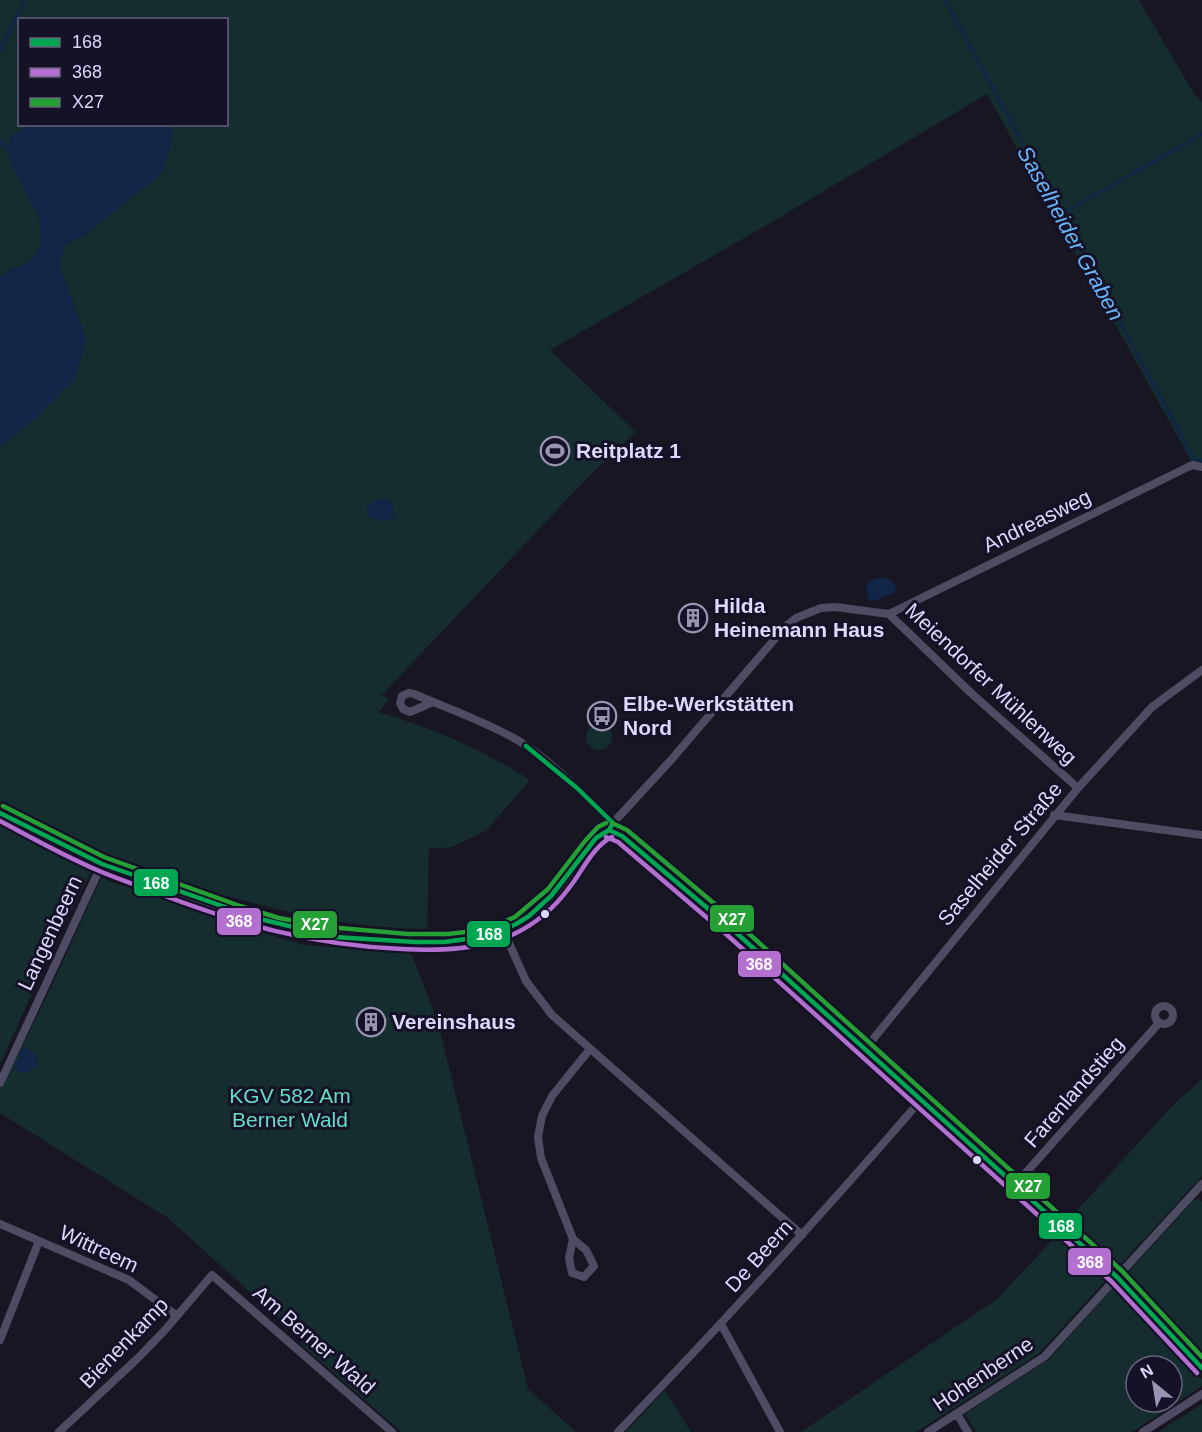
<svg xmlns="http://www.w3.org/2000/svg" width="1202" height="1432" viewBox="0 0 1202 1432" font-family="Helvetica,sans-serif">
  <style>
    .green { fill: #152d2e; fill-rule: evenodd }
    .water { fill: #112547 }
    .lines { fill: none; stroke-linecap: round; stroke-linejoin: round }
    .stream { stroke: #112547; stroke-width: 3 }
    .minor { stroke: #4d4c62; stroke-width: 8 }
    .tertiary { stroke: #4d4c62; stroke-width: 9 }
    .bus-1-casing { stroke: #151127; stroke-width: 9 }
    .bus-2-casing { stroke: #151127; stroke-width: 9 }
    .bus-3-casing { stroke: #151127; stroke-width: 9 }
    .bus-1 { stroke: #00a651; stroke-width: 4.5 }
    .bus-2 { stroke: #b36fd0; stroke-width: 4.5 }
    .bus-3 { stroke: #24a035; stroke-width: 4.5 }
    .bus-dot { fill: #ddd8fe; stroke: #151127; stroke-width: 2 }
    .labels { text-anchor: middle; stroke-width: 6; stroke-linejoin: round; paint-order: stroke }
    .poi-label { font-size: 21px; font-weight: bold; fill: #ddd8fe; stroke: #151127; text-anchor: start }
    .street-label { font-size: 21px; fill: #ddd8fe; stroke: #151127 }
    .park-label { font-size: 21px; fill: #66dcc0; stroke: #151127 }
    .water-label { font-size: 22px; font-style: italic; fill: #6ab5f9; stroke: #151127 }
    .line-badge { stroke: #151127; stroke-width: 2 }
    .badge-label { font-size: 16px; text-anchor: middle; font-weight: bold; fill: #fff }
  </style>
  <rect width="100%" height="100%" fill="#181622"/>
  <path class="green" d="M 0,0 L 1139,0 L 1194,94 L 1202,102 L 1202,463 L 1192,462 L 987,94 L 777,219 L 550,350 L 636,432 L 593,472 L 381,696 L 389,698 L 379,712 C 436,730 480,748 530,780 L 486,831 L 451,847 L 429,849 L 427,929 C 358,929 293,914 227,896 L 222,901 L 125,867 L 43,830 L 0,806 ZM 20,20 L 226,20 L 226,124 L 20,124 Z
    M586 737a13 13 0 1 1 26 0a13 13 0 1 1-26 0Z
    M 0,819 L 23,833 L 93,868 L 60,932 L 0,1064 Z
    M 101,878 L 196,911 L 303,945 L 411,953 L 431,1004 L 441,1035 L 528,1389 L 576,1432 L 402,1432 L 300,1344 L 302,1339 L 168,1218 L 0,1113 L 0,1091 L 47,996 Z
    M 1202,1079 L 1202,1176 L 1118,1267 L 1067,1221 L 1176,1102 Z
    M 1199,1199 L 1202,1202 L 1202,1358 L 1128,1279 L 1128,1275 L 1131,1269 L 1194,1200 Z
    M 1058,1234 L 1106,1275 L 1106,1280 L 1038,1354 L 916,1432 L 801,1432 L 997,1299 Z
    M 1113,1288 L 1117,1288 L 1202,1379 L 1202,1386 L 1132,1432 L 976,1432 L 965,1414 L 1048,1360 ZM 1136,1366 L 1172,1366 L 1172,1402 L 1136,1402 Z
    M 665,1390 L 691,1432 L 626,1432 Z
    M 1202,1404 L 1202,1432 L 1158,1432 Z"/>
  <path class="water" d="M 28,125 L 170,125 L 174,133 L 162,173 L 86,234 L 64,246 L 60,267 L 86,338 L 76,377 L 34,420 L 0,447 L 0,277 L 11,269 L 29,262 L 41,246 L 40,220 L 12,166 L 8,150 L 11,137 Z
    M 384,498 L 392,503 L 395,522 L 391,519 L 380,521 L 368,516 L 367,507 L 375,500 Z
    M 881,577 C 889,578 897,583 896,592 L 874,601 L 868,599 L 866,587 L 869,581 Z
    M 26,1048 L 35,1054 L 39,1063 L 28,1073 L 17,1071 L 15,1067 L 20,1052 Z"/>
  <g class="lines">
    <path class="stream" d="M 945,0 L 1193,457 L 1195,460 L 1202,461
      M 0,51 L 25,0
      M 0,141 L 8,150
      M 1060,215 L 1202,134"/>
    <path class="minor" d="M 889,614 L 1188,467 L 1193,465 L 1202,467
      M 433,702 L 410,712 L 403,709 L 400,703 L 402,696 L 409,693 L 414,694 C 449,709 487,722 519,741 C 554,763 584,795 613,823
      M 1054,815 L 1202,835
      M 609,830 L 613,823 L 671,760 L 785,627 L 796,618 L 821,608 L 835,607 L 889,614 L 971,693 L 1078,788
      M 503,930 L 526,981 L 552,1015 L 802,1235
      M1155 1015a9 9 0 1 1 18 0a9 9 0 1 1-18 0Z
      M 865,1049 L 1078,788 L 1152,707 L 1202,670
      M 0,1083 L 102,864
      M 1015,1185 L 1159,1023
      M 0,1224 L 129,1280 L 177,1316
      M 573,1239 L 569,1258 L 572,1273 L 584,1277 L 594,1266 L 586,1250 L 573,1239 L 541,1158 L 538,1137 L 542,1116 L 552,1096 L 590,1049
      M 721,1324 L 780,1432
      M 0,1340 L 39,1241
      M 957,1414 L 968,1432
      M 59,1432 L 138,1358 L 165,1330 L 212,1275 L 392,1432
      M 618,1432 C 722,1324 823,1213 921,1100
      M 928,1432 L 1044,1357 L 1202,1184
      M 1143,1432 L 1202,1394"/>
    <path class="tertiary" d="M 0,813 L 102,864 L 199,900 L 260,919 L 316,933 L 409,942 L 466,939 L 489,935 L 517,924 L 538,909 L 561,887 L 599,835 L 606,831 L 617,833 L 731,928 L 1117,1277 L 1202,1368"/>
    <g class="bus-1-casing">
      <path id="bus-1" d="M 526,746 L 577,788 L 613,823
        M 0,813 L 102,864 L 256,918 L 335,937 L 415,942 L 444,942 L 474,938 L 503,930 L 516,924 L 529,916 L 551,896 L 596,838 L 609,830 L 613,823
        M 609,830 L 622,836 L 731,928 L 1117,1277 L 1202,1368"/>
    </g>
    <g class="bus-2-casing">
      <path id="bus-2" d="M 0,821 C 32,838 64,856 97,870 C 115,878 134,884 152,891 C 238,924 310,945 402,949 C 439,951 480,950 514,934 C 535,924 555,907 569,888 C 582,872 593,846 612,837
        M 606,837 L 618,842 L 726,934 L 1112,1282 L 1197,1373"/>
    </g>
    <g class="bus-3-casing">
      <path id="bus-3" d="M 3,806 L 104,857 L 240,906 L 279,918 L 328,927 L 408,934 L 448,934 L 474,931 L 499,924 L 515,917 L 548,889 L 585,841 L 598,827 L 606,823
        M 612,823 L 627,830 L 736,922 L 1122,1271 L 1202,1357"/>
    </g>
    <use href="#bus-1" class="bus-1"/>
    <use href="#bus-2" class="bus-2"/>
    <use href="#bus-3" class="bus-3"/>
  </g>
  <defs>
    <g id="stadium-ring" transform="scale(1.5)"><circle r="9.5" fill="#151127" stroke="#9894b1" stroke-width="1.5"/><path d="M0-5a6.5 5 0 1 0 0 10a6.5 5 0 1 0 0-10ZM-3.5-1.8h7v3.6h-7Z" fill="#9894b1"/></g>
    <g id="building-ring" transform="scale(1.5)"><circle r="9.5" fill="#151127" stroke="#9894b1" stroke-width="1.5"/><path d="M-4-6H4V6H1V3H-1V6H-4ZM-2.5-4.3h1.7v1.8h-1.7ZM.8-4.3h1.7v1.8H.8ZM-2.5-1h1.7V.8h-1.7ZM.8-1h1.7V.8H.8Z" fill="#9894b1"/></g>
    <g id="bus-ring" transform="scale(1.5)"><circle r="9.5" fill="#151127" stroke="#9894b1" stroke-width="1.5"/><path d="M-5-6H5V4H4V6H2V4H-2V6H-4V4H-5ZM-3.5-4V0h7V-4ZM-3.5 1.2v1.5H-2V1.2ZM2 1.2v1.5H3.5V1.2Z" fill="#9894b1"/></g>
  </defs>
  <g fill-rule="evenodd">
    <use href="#stadium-ring" x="555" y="451"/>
    <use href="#building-ring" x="693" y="618"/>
    <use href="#bus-ring" x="602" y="716"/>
    <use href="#building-ring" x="371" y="1022"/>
  </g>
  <g class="bus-dot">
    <circle cx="545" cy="914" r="5"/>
    <circle cx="977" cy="1160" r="5"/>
  </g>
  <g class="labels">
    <g class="poi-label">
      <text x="576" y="458">Reitplatz 1</text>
      <text x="714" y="613">Hilda<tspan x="714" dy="24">Heinemann Haus</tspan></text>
      <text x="623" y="711">Elbe-Werkstätten<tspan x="623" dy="24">Nord</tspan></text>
      <text x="392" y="1029">Vereinshaus</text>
    </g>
    <g class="street-label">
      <text transform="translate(1037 521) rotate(-26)" y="7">Andreasweg</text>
      <text transform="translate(991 684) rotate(43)" y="7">Meiendorfer Mühlenweg</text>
      <text transform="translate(1000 854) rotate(-50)" y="7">Saselheider Straße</text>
      <text transform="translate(50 933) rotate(-65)" y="7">Langenbeern</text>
      <text transform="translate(1074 1092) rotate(-49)" y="7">Farenlandstieg</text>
      <text transform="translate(99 1249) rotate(25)" y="7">Wittreem</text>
      <text transform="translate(759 1256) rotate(-48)" y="7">De Beern</text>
      <text transform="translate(314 1340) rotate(41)" y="7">Am Berner Wald</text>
      <text transform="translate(124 1343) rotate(-46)" y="7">Bienenkamp</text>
      <text transform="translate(983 1374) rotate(-34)" y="7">Hohenberne</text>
    </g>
    <g class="park-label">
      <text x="290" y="1103">KGV 582 Am<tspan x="290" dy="24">Berner Wald</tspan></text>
    </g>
    <g class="water-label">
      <text transform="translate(1071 233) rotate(61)" y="8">Saselheider Graben</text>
    </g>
  </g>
  <g class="line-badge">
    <rect x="133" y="868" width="46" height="29" rx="6" fill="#00a651"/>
    <rect x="709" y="904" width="46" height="29" rx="6" fill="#24a035"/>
    <rect x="216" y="907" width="46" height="29" rx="6" fill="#b36fd0"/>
    <rect x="292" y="910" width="46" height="29" rx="6" fill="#24a035"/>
    <rect x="466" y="920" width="45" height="28" rx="6" fill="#00a651"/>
    <rect x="737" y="950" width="45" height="28" rx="6" fill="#b36fd0"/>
    <rect x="1005" y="1172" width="46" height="28" rx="6" fill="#24a035"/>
    <rect x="1038" y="1212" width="45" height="28" rx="6" fill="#00a651"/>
    <rect x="1067" y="1247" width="45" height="29" rx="6" fill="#b36fd0"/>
  </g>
  <g class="badge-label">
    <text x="156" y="889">168</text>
    <text x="732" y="925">X27</text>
    <text x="239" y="927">368</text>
    <text x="315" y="930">X27</text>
    <text x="489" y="940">168</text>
    <text x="759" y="970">368</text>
    <text x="1028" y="1192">X27</text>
    <text x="1061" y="1232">168</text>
    <text x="1090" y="1268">368</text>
  </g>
  <rect x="18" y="18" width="210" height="108" fill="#151127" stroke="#65617d" stroke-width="1.5"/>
  <rect x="30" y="38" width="30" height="9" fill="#00a651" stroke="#65617d" stroke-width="1.5"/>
  <text x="72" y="48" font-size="18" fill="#ddd8fe">168</text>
  <rect x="30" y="68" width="30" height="9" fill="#b36fd0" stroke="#65617d" stroke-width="1.5"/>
  <text x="72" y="78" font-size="18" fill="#ddd8fe">368</text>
  <rect x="30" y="98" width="30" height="9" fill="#24a035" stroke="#65617d" stroke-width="1.5"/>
  <text x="72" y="108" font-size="18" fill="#ddd8fe">X27</text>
  <g transform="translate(1154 1384) rotate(330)"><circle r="28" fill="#151127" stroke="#65617d" stroke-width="1.5"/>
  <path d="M0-4.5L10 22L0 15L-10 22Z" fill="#9894b1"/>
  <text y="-9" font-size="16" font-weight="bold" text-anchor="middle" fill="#ddd8fe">N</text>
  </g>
</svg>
